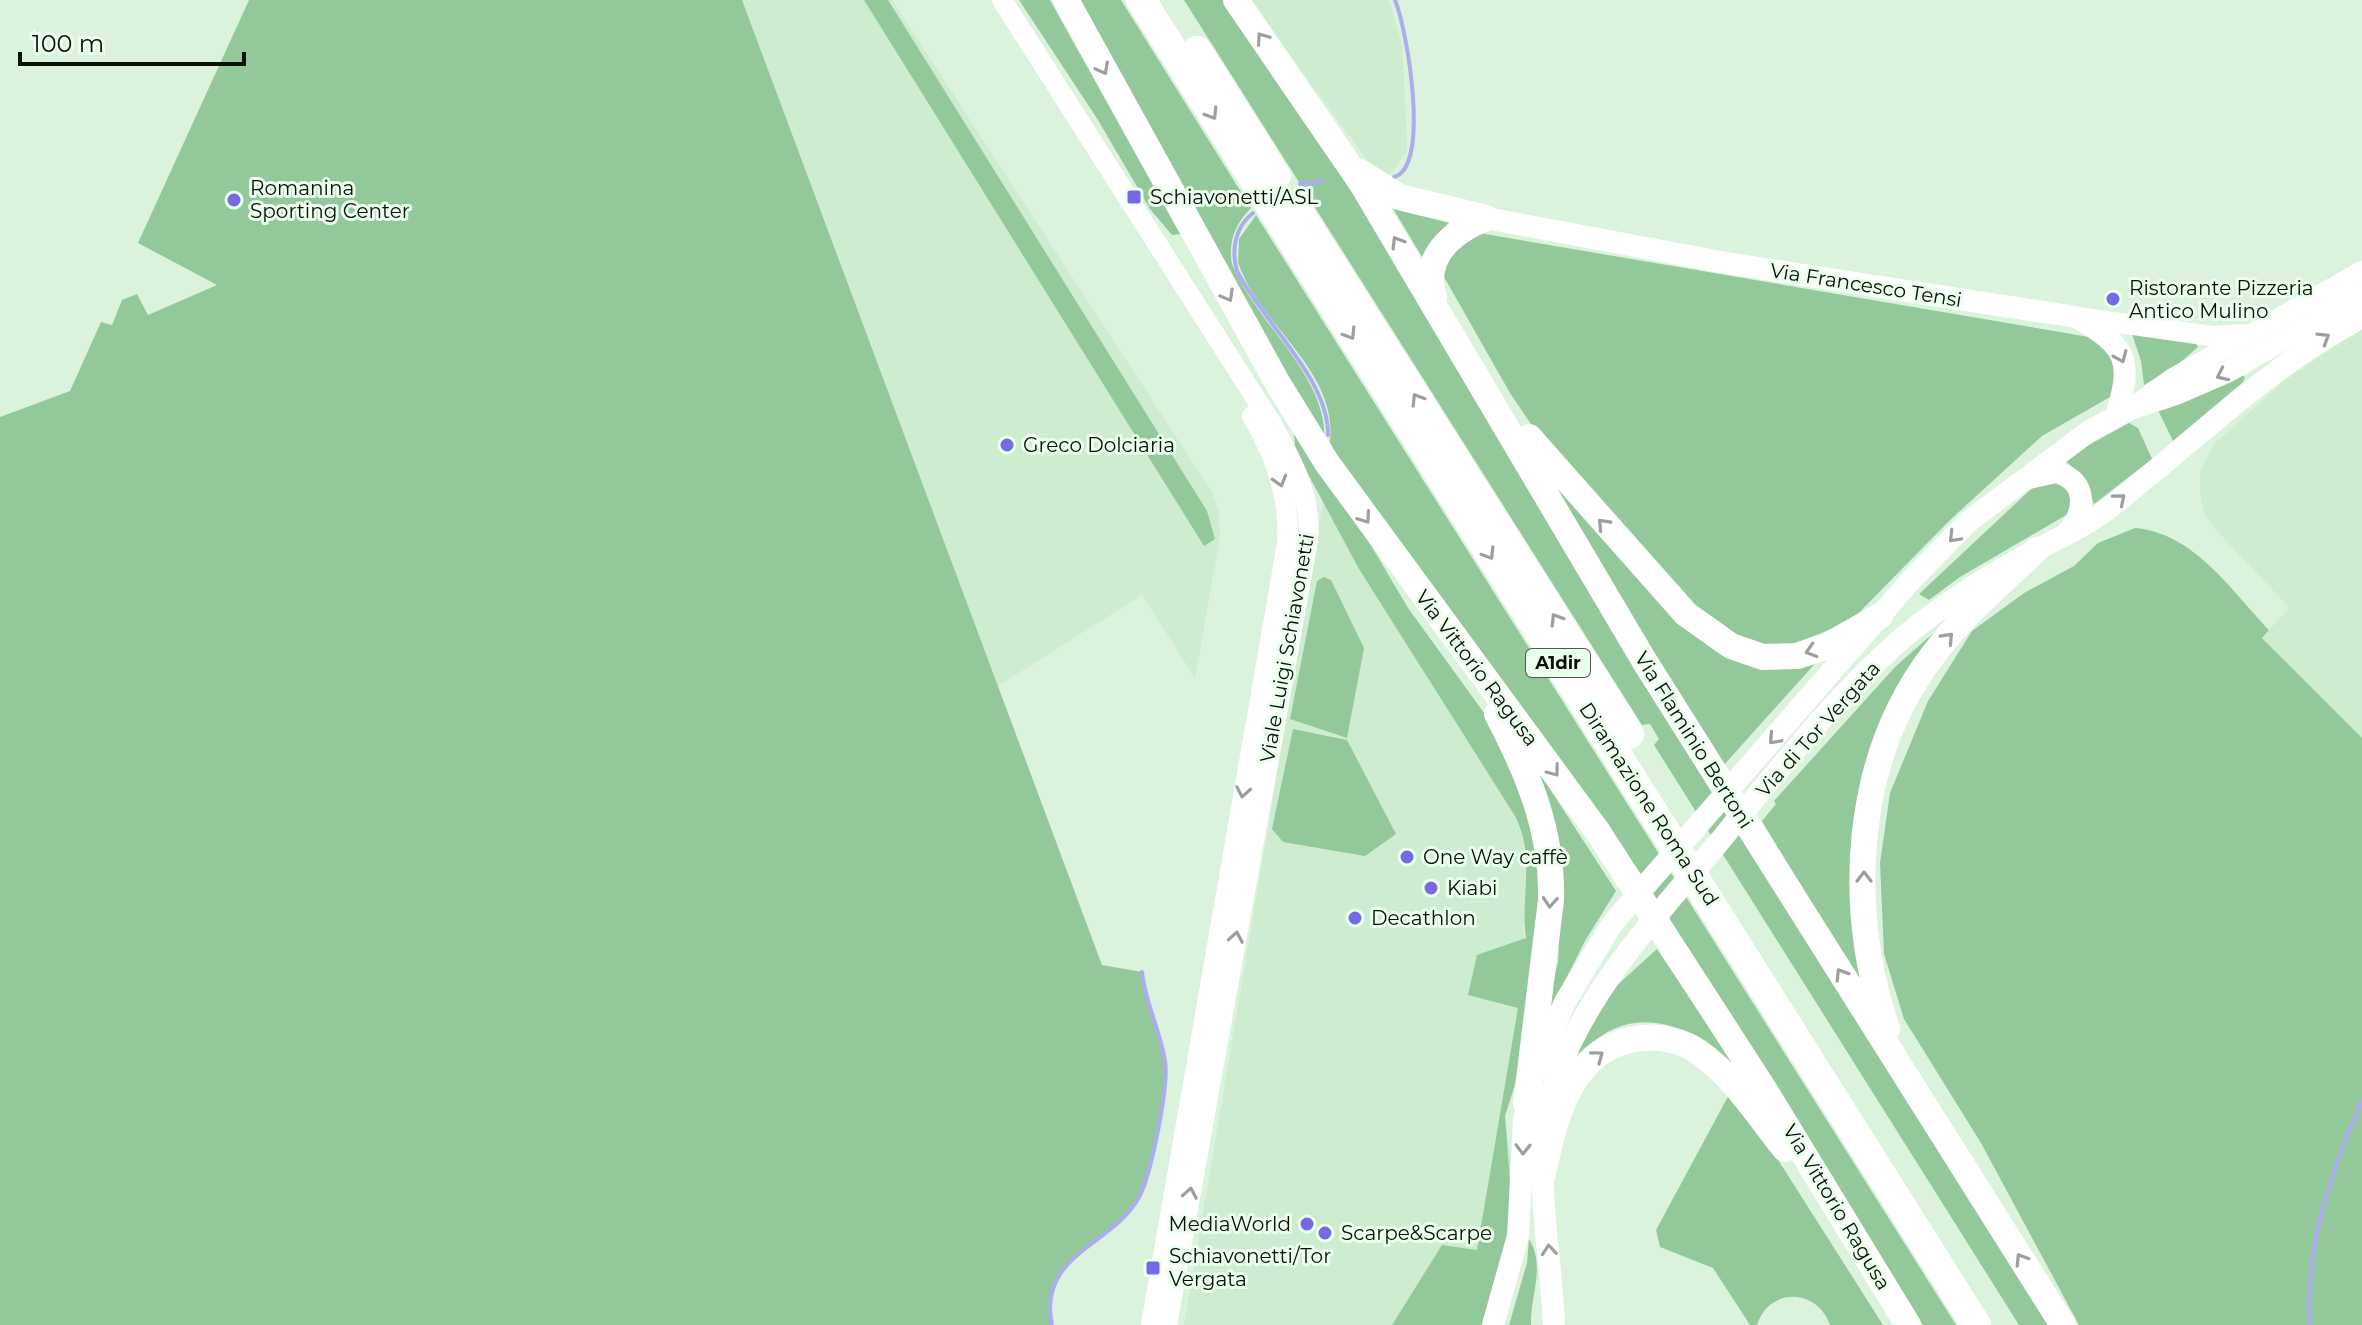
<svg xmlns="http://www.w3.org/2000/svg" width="2362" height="1325" viewBox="0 0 2362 1325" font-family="Montserrat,sans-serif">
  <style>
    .built { fill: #cdecd0 }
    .green { fill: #93c99a }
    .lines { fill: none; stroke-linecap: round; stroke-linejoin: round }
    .stream { stroke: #acadf1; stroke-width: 4 }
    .tertiary { stroke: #fff; stroke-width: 20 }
    .secondary { stroke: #fff; stroke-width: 22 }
    .trunk { stroke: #fff; stroke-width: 26 }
    .motorway { stroke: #fff; stroke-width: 30 }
    .oneway { stroke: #9c9f9d }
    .poi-dot { fill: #7569e4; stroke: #ebffed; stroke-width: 3 }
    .labels { text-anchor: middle; stroke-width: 6; stroke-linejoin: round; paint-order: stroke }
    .shield { fill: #ebffed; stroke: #4c584d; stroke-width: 2 }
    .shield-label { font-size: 18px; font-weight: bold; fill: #081009 }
    .poi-label { font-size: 20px; fill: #081009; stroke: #ebffed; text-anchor: start }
    .street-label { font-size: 20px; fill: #081009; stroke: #ebffed }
  </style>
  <rect width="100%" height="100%" fill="#dbf3dd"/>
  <path class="built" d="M 742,0 L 892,0 L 1212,492 L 1219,512 L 1220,537 L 1195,678 L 1142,595 L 998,686 Z
    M 1249,0 L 1389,0 L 1402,44 L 1406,118 L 1407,150 L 1392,173 L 1384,174 L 1372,167 Z
    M 2362,329 L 2362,738 L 2262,637 L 2290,608 L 2214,528 L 2204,513 L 2200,493 L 2200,472 L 2215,443 L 2288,378 Z
    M 1323,503 L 1515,816 L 1523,836 L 1528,877 L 1524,925 L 1526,1050 L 1505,1116 L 1511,1162 L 1485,1325 L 1184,1325 Z"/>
  <path class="green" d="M 249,0 L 742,0 L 1102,965 L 1142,972 C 1145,1002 1160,1030 1165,1061 C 1169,1086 1153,1161 1144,1186 C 1123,1246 1036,1249 1052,1325 L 0,1325 L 0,417 L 70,391 L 101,322 L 112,325 L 122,300 L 137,294 L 148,315 L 217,285 L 138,243 Z
    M 864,0 L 888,0 L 1207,511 L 1215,539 L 1204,546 Z
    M 1019,0 L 1050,0 L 1180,234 L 1172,235 L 1150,209 L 1098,120 Z
    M 1076,0 L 1121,0 L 1251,208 C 1235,224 1228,242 1232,264 C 1254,321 1331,379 1324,443 Z
    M 1184,0 L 1224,0 L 1312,126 L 2051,1325 L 2019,1325 L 1654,745 L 1659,739 L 1650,724 L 1642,725 Z
    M 1386,197 L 1450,221 L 1432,243 L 1427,265 Z
    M 1256,215 L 1956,1325 L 1923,1325 L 1849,1208 L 1329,447 C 1343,373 1258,325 1238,262 L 1239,239 Z
    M 1473,232 L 2095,338 L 2110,346 L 2118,384 L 2110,397 L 2042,436 L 1950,520 L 1850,622 L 1785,647 L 1747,642 L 1706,619 L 1535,430 L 1510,393 L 1444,277 L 1442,261 Z
    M 2132,334 L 2195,343 L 2198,347 L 2176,366 L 2144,385 L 2141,361 Z
    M 2240,375 L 2245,377 L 2243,382 L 2173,441 L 2158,410 Z
    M 2129,423 L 2138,428 L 2152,459 L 2094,504 L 2082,475 L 2063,459 Z
    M 1294,432 L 1369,542 L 1408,608 L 1495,728 L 1543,848 L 1526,1050 L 1505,1116 L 1513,1219 L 1485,1325 L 1392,1325 L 1442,1245 L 1477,1250 L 1518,1008 L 1468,995 L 1477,955 L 1526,938 C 1520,897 1536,857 1515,816 L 1359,569 L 1295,450 Z
    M 1544,471 L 1694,630 L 1821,657 L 1723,766 Z
    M 2054,479 L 2073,494 L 2068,514 L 1960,577 L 1929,600 L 1919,594 L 2029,491 L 2040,483 Z
    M 2135,528 C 2194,533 2231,590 2269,630 L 2262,638 L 2362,738 L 2362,1325 L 2079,1325 L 1981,1143 L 1904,1019 L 1884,954 L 1880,863 L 1890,793 L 1928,701 L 1972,631 L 2024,593 L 2074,566 L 2098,543 Z
    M 1324,577 L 1331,580 L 1364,648 L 1347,738 L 1290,719 L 1317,581 Z
    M 1948,620 L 1886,717 L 1865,992 L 1762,821 L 1776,804 L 1774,801 L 1895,667 Z
    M 1293,729 L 1347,740 L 1396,834 L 1365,856 L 1283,842 L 1272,829 Z
    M 1537,769 L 1616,891 L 1585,941 L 1543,1024 L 1558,962 L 1562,880 Z
    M 1657,949 L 1735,1066 C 1699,1032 1646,1003 1598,1038 C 1588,1046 1581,1058 1569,1062 L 1614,988 Z
    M 1731,1091 L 1763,1136 L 1883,1325 L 1830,1325 C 1817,1288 1769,1287 1757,1325 L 1750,1325 L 1713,1268 L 1660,1247 L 1656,1230 Z
    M 1529,1239 C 1546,1267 1530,1295 1531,1325 L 1509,1325 L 1527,1263 Z"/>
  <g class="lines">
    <path class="stream" d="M 1394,177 C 1431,167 1407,29 1395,0
      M 1300,184 L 1323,181
      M 1253,213 C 1235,227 1231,250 1237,271 C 1262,321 1329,379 1328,435
      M 1052,1325 C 1036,1249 1123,1246 1144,1186 C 1153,1161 1169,1086 1165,1061 C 1160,1030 1145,1002 1142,972
      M 2310,1325 C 2304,1248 2332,1170 2362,1100"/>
    <path class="tertiary" d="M 1002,0 L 1272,424 C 1292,460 1313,499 1308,541 L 1167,1325
      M 2077,317 L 2211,336 L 2244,334
      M 2138,403 L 2173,378 L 2362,271
      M 1151,1325 L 1287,544 C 1291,499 1275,455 1252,416"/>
    <path class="secondary" d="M 1486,218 L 1726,263 L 2076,317 C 2128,347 2133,360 2116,417
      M 2028,478 L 2056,472 C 2089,481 2086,513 2066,534
      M 1493,1325 L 1518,1236 L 1524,1121 L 1532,1078 L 1565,1002 L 1612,924 L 1912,579 L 1969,521 L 2088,432 L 2130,409 L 2176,394 L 2227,372 L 2362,294
      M 1554,1325 C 1551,1245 1528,1156 1556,1078 C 1589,985 1662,911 1724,836 C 1783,764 1848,680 1921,623 C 1954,598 1989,575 2025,556 C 2054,540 2083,528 2109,508 C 2193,443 2267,367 2362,317"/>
    <path class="trunk" d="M 1066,0 L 1277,382 L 1327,463 L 1598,832 L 1764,1089 L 1908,1325
      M 1236,0 L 1362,184 L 1645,662 L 2063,1325
      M 1360,172 L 1399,197 L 1486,218
      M 1434,298 C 1421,257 1452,232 1486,218
      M 1529,437 L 1686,614 L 1731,646 L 1763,657 L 1797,656 L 1825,647 L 1880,616
      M 1497,714 C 1528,773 1553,832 1551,900 L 1526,1104
      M 1887,1029 C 1846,906 1853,760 1933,655 C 1962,616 2001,583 2036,550
      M 1543,1174 C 1555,1116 1571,1045 1642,1038 C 1662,1036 1684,1041 1700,1053 C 1734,1077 1759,1117 1785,1149"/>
    <path class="motorway" d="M 1141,0 L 1976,1325
      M 1197,51 L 1276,176
      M 1299,213 L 1629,734"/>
  </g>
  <defs><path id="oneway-chevron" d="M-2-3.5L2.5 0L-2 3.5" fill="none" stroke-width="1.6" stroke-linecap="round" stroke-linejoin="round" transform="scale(2)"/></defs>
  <g class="oneway">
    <use href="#oneway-chevron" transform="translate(1262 38) rotate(-125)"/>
    <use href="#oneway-chevron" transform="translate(1103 69) rotate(62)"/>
    <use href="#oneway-chevron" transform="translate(1212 114) rotate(58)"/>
    <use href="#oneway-chevron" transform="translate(1397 242) rotate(-121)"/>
    <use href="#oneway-chevron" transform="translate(1228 296) rotate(61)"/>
    <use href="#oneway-chevron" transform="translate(1350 334) rotate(58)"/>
    <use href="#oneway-chevron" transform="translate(2324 338) rotate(-32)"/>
    <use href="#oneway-chevron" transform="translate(2121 357) rotate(67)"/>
    <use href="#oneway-chevron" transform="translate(2222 375) rotate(155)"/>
    <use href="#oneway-chevron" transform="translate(1417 399) rotate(-122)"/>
    <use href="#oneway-chevron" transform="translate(1280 481) rotate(74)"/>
    <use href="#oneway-chevron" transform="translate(2120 499) rotate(-40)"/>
    <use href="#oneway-chevron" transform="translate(1365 518) rotate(55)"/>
    <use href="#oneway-chevron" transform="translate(1603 524) rotate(-133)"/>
    <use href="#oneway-chevron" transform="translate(1954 537) rotate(134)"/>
    <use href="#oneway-chevron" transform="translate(1489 554) rotate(58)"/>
    <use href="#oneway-chevron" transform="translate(1556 619) rotate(-122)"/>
    <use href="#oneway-chevron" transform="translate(1948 638) rotate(-47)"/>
    <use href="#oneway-chevron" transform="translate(1811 651) rotate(163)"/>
    <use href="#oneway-chevron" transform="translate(1774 739) rotate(132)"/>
    <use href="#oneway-chevron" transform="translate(1554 771) rotate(53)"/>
    <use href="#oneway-chevron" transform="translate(1243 792) rotate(100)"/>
    <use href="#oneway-chevron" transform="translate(1864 877) rotate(-90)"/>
    <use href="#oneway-chevron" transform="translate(1550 902) rotate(94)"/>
    <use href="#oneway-chevron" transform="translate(1236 937) rotate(-80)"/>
    <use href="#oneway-chevron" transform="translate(1841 974) rotate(-122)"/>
    <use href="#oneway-chevron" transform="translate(1598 1056) rotate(-37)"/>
    <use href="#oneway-chevron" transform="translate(1523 1149) rotate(91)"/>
    <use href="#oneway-chevron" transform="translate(1190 1193) rotate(-80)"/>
    <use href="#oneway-chevron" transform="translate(1549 1250) rotate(-95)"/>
    <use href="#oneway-chevron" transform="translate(2021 1259) rotate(-122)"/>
  </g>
  <g class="poi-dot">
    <rect x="1126" y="189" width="16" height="16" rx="4"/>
    <circle cx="234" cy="200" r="8"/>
    <circle cx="2113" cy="299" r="8"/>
    <circle cx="1007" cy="445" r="8"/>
    <circle cx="1407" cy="857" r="8"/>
    <circle cx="1431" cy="888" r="8"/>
    <circle cx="1355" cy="918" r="8"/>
    <circle cx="1307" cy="1224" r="8"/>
    <circle cx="1325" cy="1233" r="8"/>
    <rect x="1145" y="1260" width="16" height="16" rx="4"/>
  </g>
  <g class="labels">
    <rect class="shield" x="1526" y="649" width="64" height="28" rx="6"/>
    <g class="shield-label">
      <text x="1558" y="669">A1dir</text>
    </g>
    <g class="poi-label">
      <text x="250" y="195">Romanina<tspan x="250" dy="23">Sporting Center</tspan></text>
      <text x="1150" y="204">Schiavonetti/ASL</text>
      <text x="2129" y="295">Ristorante Pizzeria<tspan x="2129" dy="23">Antico Mulino</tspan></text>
      <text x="1023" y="452">Greco Dolciaria</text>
      <text x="1423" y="864">One Way caffè</text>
      <text x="1447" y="895">Kiabi</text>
      <text x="1371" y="925">Decathlon</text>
      <text x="1291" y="1231" text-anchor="end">MediaWorld</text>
      <text x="1341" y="1240">Scarpe&amp;Scarpe</text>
      <text x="1169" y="1263">Schiavonetti/Tor<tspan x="1169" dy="23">Vergata</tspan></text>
    </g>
    <g class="street-label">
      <text transform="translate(1866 285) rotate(9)" y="7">Via Francesco Tensi</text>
      <text transform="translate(1287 648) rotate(-80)" y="7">Viale Luigi Schiavonetti</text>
      <text transform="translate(1477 668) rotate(53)" y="7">Via Vittorio Ragusa</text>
      <text transform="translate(1818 729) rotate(-48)" y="7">Via di Tor Vergata</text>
      <text transform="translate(1694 740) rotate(58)" y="7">Via Flaminio Bertoni</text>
      <text transform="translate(1649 804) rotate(57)" y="7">Diramazione Roma Sud</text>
      <text transform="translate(1837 1207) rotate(59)" y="7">Via Vittorio Ragusa</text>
    </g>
  </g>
  <path d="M20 52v12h224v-12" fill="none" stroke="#081009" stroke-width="4"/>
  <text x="32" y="52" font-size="24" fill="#081009" stroke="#ebffed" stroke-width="6" paint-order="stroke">100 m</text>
</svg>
